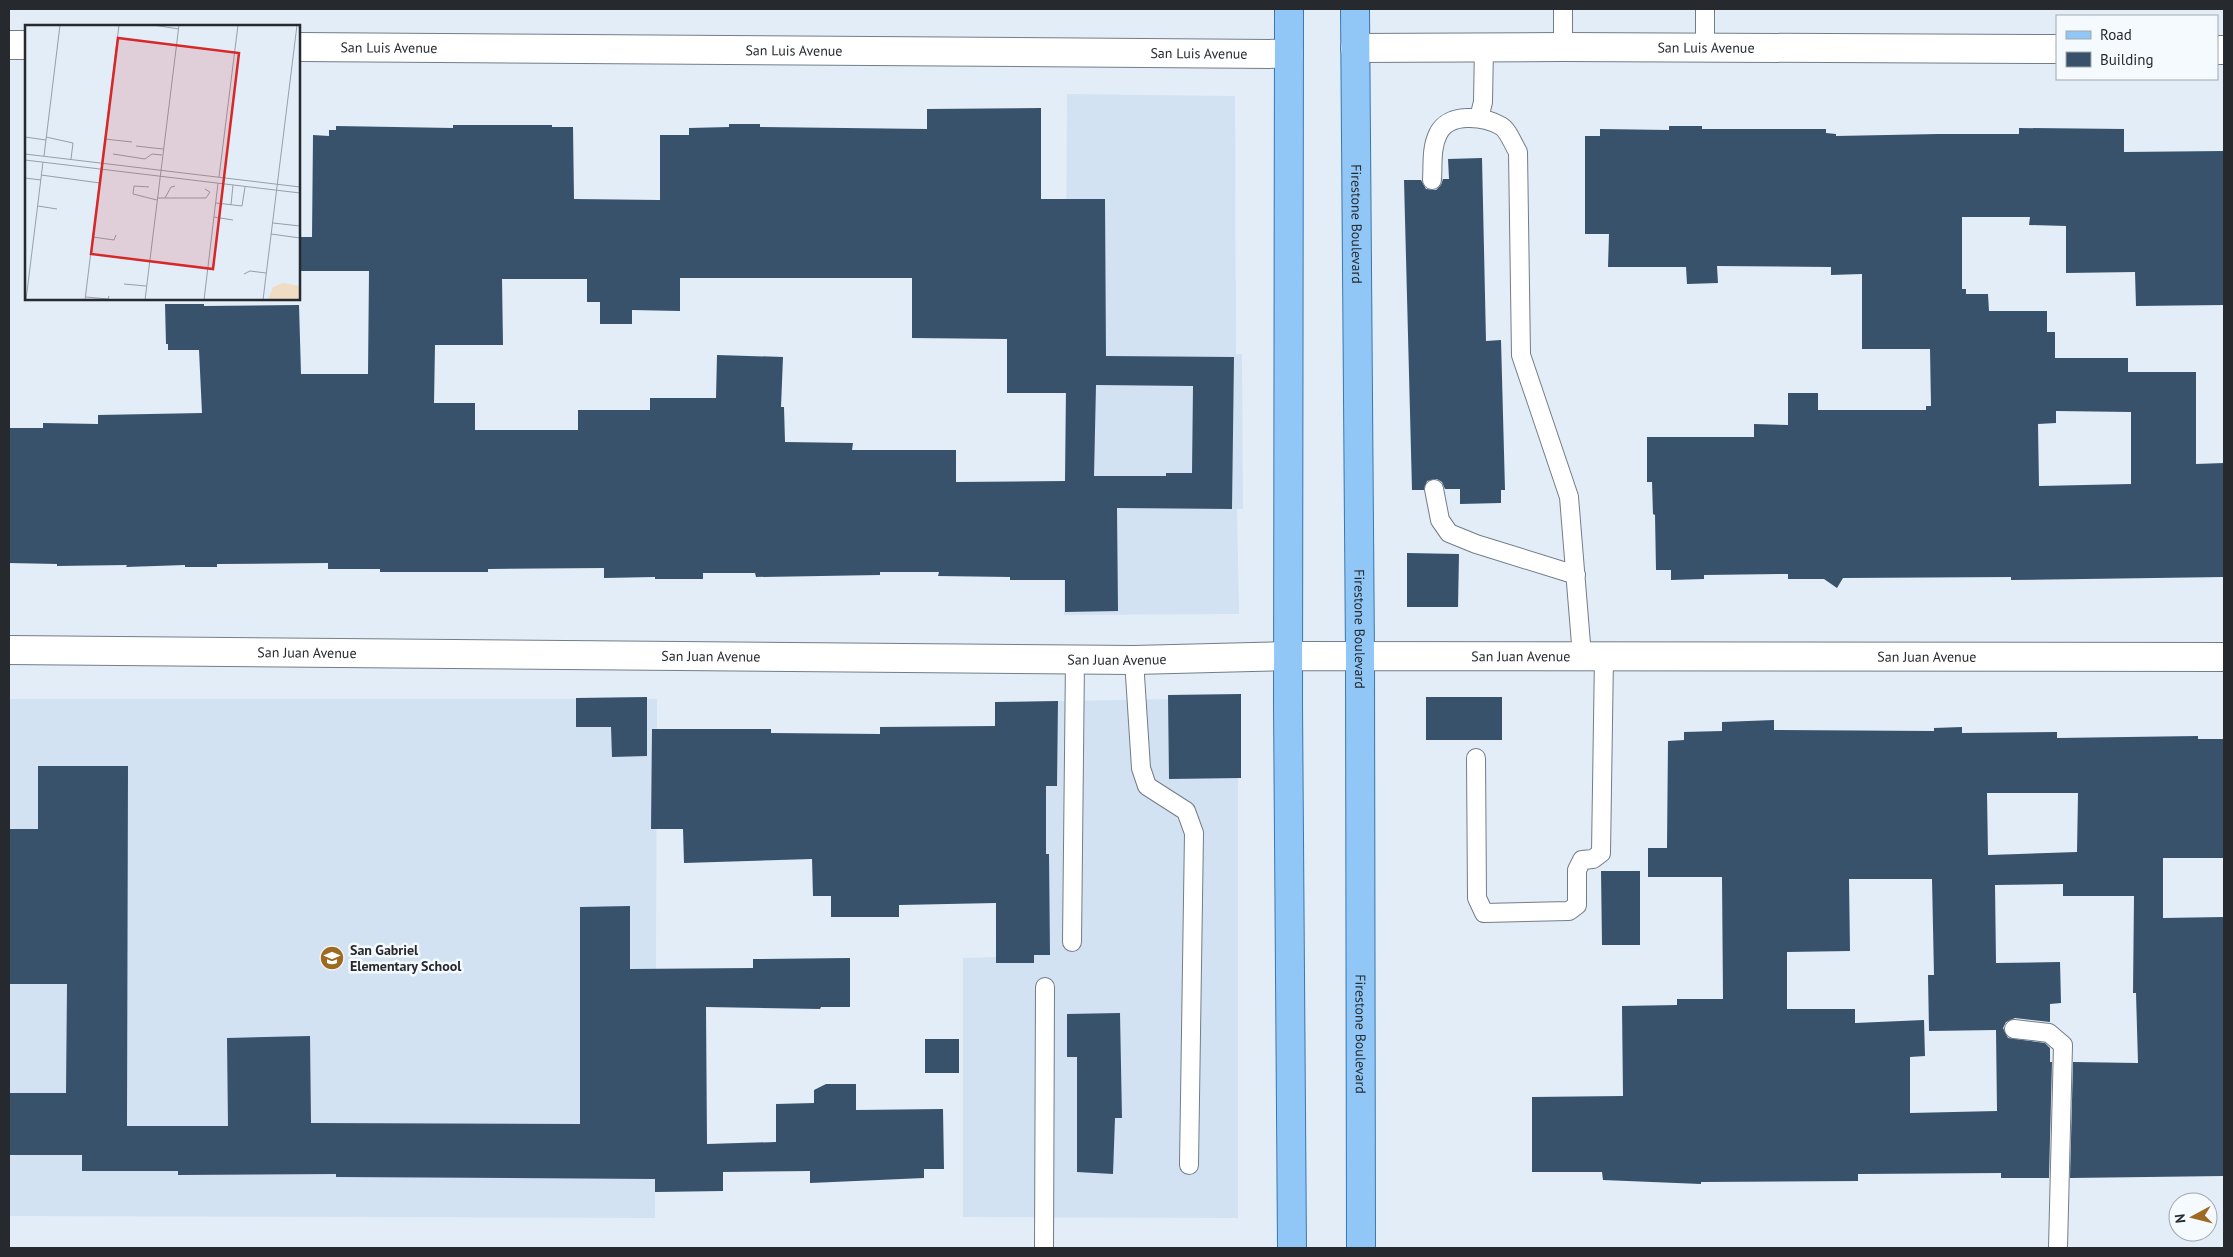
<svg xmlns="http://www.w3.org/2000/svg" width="2233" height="1257" viewBox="0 0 2233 1257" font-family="'PT Sans',sans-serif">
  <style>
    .built { fill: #d2e2f3 }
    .building { fill: #38526b; fill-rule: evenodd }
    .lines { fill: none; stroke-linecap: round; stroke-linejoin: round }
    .service-casing { stroke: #737d87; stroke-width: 20 }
    .minor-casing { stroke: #737d87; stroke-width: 30 }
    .primary-casing { stroke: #3b78ac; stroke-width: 30 }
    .service { stroke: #fff; stroke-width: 18 }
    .minor { stroke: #fff; stroke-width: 28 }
    .primary { stroke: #91c7f6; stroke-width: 28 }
    .labels { text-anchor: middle; stroke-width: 5; stroke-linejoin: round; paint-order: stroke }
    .street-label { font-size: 14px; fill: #262a2e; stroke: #f5fafe }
    .poi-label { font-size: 14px; font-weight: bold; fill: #262a2e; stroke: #f5fafe; text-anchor: start }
    .inset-road { fill: none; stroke: #979fa7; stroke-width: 1 }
    .view { fill: #d62828; fill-opacity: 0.15; stroke: #d62828; stroke-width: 2.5 }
    .inset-edge { fill: none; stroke: #262a2e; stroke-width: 2.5 }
  </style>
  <rect width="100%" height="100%" fill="#e2edf8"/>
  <path class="built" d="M 1067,94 L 1235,96 L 1236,354 L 1242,354 L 1243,509 L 1237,509 L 1239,614 L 1064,615 Z
    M 1238,698 L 1238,1218 L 963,1217 L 963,958 L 996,957 L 995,702 Z
    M 9,699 L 657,699 L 655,1218 L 9,1216 Z"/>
  <path class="building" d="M 1041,108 L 1041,199 L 1105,199 L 1106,356 L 1234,357 L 1232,509 L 1117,508 L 1118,611 L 1065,612 L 1065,580 L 1010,580 L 1010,577 L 938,576 L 939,572 L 880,572 L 880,575 L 756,577 L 755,573 L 703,573 L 703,579 L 655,579 L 655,577 L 604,578 L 604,568 L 488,569 L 488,572 L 380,572 L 380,569 L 328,569 L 328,563 L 217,564 L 217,567 L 185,567 L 185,565 L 126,567 L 127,565 L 57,566 L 57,564 L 9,563 L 9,428 L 43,428 L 43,423 L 98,424 L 98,415 L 202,413 L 199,350 L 168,350 L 168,344 L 166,344 L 165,304 L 204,304 L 204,306 L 299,305 L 301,374 L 368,374 L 369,271 L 300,271 L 300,237 L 312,237 L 313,135 L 329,136 L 329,130 L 336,130 L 336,126 L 453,128 L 453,125 L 552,125 L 552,127 L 573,127 L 574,199 L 660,200 L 660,135 L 689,135 L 689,128 L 729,127 L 729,124 L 760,124 L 760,127 L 927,129 L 927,109 ZM 680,278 L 912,278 L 912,338 L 1007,339 L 1007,393 L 1066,393 L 1065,481 L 956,482 L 956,450 L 852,450 L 853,443 L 785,442 L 784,407 L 781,407 L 783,357 L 717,355 L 716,398 L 650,398 L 650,410 L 578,410 L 578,430 L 475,430 L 475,403 L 434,403 L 435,345 L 503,345 L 502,279 L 587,279 L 587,302 L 600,302 L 600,324 L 632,324 L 632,310 L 680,311 ZM 1096,385 L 1193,386 L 1192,473 L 1166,473 L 1166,476 L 1094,476 Z
    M 1669,126 L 1702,126 L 1702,129 L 1826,129 L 1826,133 L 1836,134 L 1836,136 L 1938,134 L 2019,134 L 2019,128 L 2124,129 L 2124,152 L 2224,151 L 2224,305 L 2136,306 L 2135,272 L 2066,273 L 2066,226 L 2029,225 L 2030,217 L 1962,217 L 1962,289 L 1966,289 L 1966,294 L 1988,294 L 1989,311 L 2047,311 L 2047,332 L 2055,332 L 2055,358 L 2128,358 L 2128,372 L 2196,372 L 2196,464 L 2224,463 L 2224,577 L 2011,580 L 2011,577 L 1843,578 L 1837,588 L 1824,579 L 1788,579 L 1788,574 L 1704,575 L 1704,579 L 1671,580 L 1671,570 L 1656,570 L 1655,515 L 1653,514 L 1652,482 L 1647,482 L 1647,437 L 1754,437 L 1754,424 L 1788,425 L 1788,393 L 1818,393 L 1818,410 L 1926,410 L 1926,406 L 1931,406 L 1930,349 L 1862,349 L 1862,274 L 1831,275 L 1831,267 L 1717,266 L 1718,283 L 1687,284 L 1686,267 L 1608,267 L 1609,234 L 1585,234 L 1585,136 L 1600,136 L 1600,129 L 1669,130 ZM 2056,411 L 2131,412 L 2131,484 L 2039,486 L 2038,424 L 2056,423 Z
    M 1482,158 L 1486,341 L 1501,340 L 1505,490 L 1501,490 L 1501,503 L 1460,504 L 1460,489 L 1445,489 L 1442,482 L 1437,479 L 1427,481 L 1424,490 L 1412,490 L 1404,180 L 1421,180 L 1426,189 L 1436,190 L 1441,185 L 1443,179 L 1449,179 L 1448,159 Z
    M 1407,553 L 1459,554 L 1458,607 L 1407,607 Z
    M 1241,694 L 1241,778 L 1169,779 L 1168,695 Z
    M 647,697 L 647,756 L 612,757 L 611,727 L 576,727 L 576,698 Z
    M 1426,697 L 1502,697 L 1502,740 L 1426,740 Z
    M 1058,701 L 1057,786 L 1046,786 L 1046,854 L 1049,854 L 1050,955 L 1034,955 L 1034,963 L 996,963 L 996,903 L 899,905 L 899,917 L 831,917 L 831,896 L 813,896 L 812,859 L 684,863 L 683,829 L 651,829 L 652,729 L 771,729 L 771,733 L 880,734 L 880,727 L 995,726 L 995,702 Z
    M 1774,720 L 1774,730 L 1934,731 L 1934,728 L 1962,727 L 1962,733 L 2057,732 L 2057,738 L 2198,736 L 2198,739 L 2224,739 L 2224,858 L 2163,858 L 2163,918 L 2224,917 L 2224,1176 L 2070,1178 L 2073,1062 L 2138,1063 L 2136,993 L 2133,993 L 2134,896 L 2063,896 L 2063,884 L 1995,885 L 1996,963 L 2060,962 L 2061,1003 L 2050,1004 L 2050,1022 L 2015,1018 L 2006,1022 L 2003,1028 L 2008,1038 L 2045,1043 L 2050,1048 L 2050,1062 L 2052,1062 L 2049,1178 L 2001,1178 L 2001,1173 L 1858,1174 L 1858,1181 L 1701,1182 L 1701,1184 L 1603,1180 L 1602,1172 L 1532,1172 L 1532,1097 L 1623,1096 L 1622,1006 L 1677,1005 L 1677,999 L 1723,999 L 1722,877 L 1648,877 L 1648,848 L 1667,848 L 1668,741 L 1684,740 L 1684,732 L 1722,731 L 1722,722 ZM 1987,793 L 2078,793 L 2077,852 L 1988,855 ZM 1849,879 L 1932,879 L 1934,975 L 1928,975 L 1929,1031 L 1996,1030 L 1997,1111 L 1910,1113 L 1910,1057 L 1925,1056 L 1924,1020 L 1855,1023 L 1855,1009 L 1787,1009 L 1787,952 L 1850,951 Z
    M 38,766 L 128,766 L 127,1126 L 228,1126 L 227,1038 L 310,1036 L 311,1123 L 580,1124 L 580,907 L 630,906 L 630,969 L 753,968 L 753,959 L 850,958 L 850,1007 L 821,1007 L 820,1009 L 706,1007 L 707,1144 L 776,1142 L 776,1104 L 814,1103 L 814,1090 L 826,1084 L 856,1084 L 856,1110 L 943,1109 L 944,1169 L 924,1169 L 924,1178 L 810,1183 L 810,1171 L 723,1172 L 723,1191 L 655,1192 L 655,1179 L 336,1177 L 336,1174 L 178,1175 L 178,1171 L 82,1171 L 82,1155 L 9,1155 L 9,1093 L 66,1093 L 67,984 L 9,984 L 9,829 L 38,829 Z
    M 1601,871 L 1640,871 L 1640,945 L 1602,945 Z
    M 1120,1013 L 1122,1118 L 1115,1118 L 1113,1174 L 1077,1172 L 1077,1057 L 1067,1057 L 1067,1014 Z
    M 925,1039 L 959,1039 L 959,1073 L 925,1073 Z"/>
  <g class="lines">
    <g class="service-casing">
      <path id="service" d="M 1563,9 L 1563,47
        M 1705,9 L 1705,47
        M 1479,118 L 1483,102 L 1484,47
        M 1432,180 C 1433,165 1431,148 1438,134 C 1448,112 1484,116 1501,126 C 1508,130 1513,144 1518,152 L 1521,355 L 1569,497 L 1582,656
        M 1434,489 L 1440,520 L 1449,533 L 1476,544 L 1576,575
        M 1134,660 L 1141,768 L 1147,786 L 1186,811 L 1194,833 L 1189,1165
        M 1476,758 L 1477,898 L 1484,913 L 1569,911 L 1577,905 L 1577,870 L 1582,860 L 1593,859 L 1601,853 L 1604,656
        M 1072,942 L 1075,660
        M 2014,1029 L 2049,1033 L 2063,1045 L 2058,1248
        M 1044,1248 L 1045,987"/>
    </g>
    <g class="minor-casing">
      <g id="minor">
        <path d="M 9,45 L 26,45"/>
        <path id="s1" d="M 299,47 L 1289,54"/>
        <path id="s2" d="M 1355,48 L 1563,47 L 2057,49"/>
        <path d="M 2217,50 L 2224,50"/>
        <path id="s3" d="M 9,650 L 1134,660 L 1288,656 L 2224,657"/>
      </g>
    </g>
    <g class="primary-casing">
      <g id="primary">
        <path d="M 1289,9 L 1288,703 L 1292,1248"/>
        <path id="s4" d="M 1355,9 L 1360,656 L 1361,1248"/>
      </g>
    </g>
    <use href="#service" class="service"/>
    <use href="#minor" class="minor"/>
    <use href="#primary" class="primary"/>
  </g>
  <defs>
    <g id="school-disc" transform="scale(1.25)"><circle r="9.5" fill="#9e6a21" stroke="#f5fafe"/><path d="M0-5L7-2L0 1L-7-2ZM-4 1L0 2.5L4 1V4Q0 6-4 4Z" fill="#fff"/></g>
  </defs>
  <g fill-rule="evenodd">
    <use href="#school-disc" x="332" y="958"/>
  </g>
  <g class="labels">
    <g class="street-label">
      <text dy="5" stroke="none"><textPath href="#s2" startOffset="351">San Luis Avenue</textPath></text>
      <text dy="5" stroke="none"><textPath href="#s1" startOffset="90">San Luis Avenue</textPath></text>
      <text dy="5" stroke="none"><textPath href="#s1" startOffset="495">San Luis Avenue</textPath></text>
      <text dy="5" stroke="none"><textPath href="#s1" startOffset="900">San Luis Avenue</textPath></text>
      <text dy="5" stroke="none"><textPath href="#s4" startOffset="215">Firestone Boulevard</textPath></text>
      <text dy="5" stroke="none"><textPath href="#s4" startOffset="620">Firestone Boulevard</textPath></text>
      <text dy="5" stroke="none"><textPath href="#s3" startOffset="298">San Juan Avenue</textPath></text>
      <text dy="5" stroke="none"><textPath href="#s3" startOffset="702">San Juan Avenue</textPath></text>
      <text dy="5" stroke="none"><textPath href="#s3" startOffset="1512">San Juan Avenue</textPath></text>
      <text dy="5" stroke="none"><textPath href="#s3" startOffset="1918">San Juan Avenue</textPath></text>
      <text dy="5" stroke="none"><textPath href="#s3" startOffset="1108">San Juan Avenue</textPath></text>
      <text dy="5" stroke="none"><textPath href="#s4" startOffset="1025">Firestone Boulevard</textPath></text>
    </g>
    <g class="poi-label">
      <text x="350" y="955">San Gabriel<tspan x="350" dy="16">Elementary School</tspan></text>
    </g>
  </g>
  <g transform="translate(25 25)">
    <rect width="275" height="275" fill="#e2edf8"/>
    <path d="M 258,258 L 275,261 L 275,275 L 243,275 L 248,262 Z" fill="#f0dbc3"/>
    <path class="inset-road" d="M 128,0 L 154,4M 0,112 L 21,115M 21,112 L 48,118 L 46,134M 80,114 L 107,117M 111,121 L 138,124M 0,129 L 275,162M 88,129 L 120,134 L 127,129 L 137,130M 19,131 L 35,0M 0,135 L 275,168M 77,138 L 94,0M 16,150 L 75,158M 194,152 L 213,0M 0,153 L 16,155M 124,162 L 109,161 L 108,169 L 132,175M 132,173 L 181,173 L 185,167 L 180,164M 140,173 L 146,162 L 150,161M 191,178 L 217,181 L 220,162M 206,180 L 208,160M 13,181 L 32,184M 189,192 L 208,195M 248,198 L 275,201M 246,209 L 275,213M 68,212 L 89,215 L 91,210M 219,249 L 225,246 L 241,248M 99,259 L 121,261M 61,272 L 83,274 L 84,271M 1,275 L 18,137M 60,275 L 76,145M 120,275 L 154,0M 179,275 L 193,158M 238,275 L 272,0"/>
    <path class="view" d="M 93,13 L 214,28 L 188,244 L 66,229 Z"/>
    <rect width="275" height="275" class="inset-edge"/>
  </g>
  <rect width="2233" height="1257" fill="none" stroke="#262a2e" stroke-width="20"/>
  <rect x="2056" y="15" width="162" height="65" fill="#f5fafe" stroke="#a2a7ab"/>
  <rect x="2066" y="31" width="25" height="8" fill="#91c7f6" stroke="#a2a7ab"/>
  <text x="2100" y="40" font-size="15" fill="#262a2e">Road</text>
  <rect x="2066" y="52" width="25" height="15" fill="#38526b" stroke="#a2a7ab"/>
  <text x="2100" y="65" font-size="15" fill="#262a2e">Building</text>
  <g transform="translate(2193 1217) rotate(263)"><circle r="24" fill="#f5fafe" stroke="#a2a7ab"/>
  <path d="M0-4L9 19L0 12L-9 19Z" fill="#9e6a21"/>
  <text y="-8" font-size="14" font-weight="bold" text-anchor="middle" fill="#262a2e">N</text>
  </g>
</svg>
